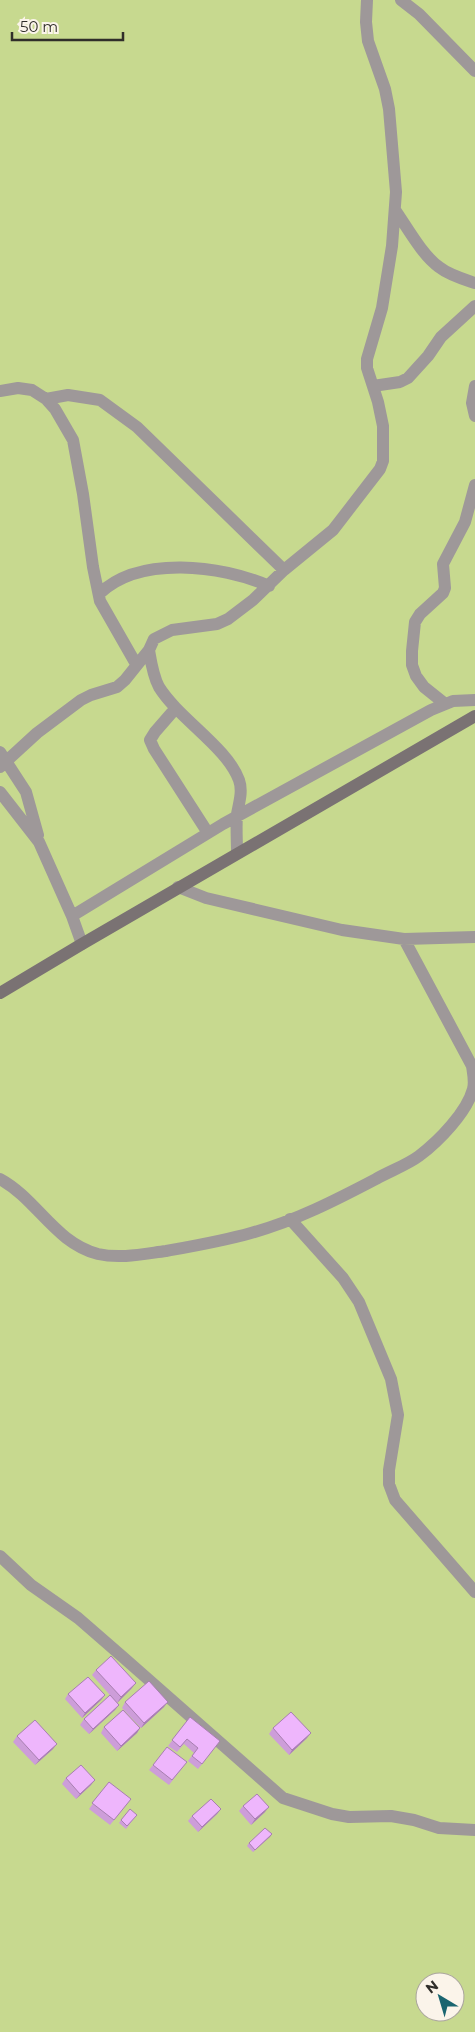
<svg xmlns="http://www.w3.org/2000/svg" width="475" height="2032" viewBox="0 0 475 2032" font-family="Montserrat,sans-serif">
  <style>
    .green { fill: #c7d98f; fill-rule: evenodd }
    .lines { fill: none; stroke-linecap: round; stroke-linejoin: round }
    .street { stroke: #9e9899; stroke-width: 12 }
    .secondary { stroke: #7a7273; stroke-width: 12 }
    .wall { fill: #cd9dd9 }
    .shaded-wall { fill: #a77fb0 }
    .building { fill: #eeb6fc; stroke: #a77fb0 }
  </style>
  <rect width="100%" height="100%" fill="#eee7dd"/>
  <path class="green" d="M 0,0 L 475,0 L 475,2032 L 0,2032 ZM 425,1982 L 455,1982 L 455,2012 L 425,2012 Z"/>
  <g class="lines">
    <path class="street" d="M 401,0 L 419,14 L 475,71
      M 395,210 C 407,227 422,255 439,267 C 449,275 463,279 475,283
      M 373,386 L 400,382 L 408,378 L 428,356 L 441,337 L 475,306
      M 475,386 L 472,403 L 475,416
      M 0,391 L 18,388 L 32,390 L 46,399 L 55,409 L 73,440 L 83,494 L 93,567 L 100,601 L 136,664
      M 46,399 L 68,395 L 100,400 L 137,427 L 284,570
      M 99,594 C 139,555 221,565 269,586
      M 149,650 C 151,662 153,676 159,687 C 179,719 227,747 239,780 C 243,791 239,803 237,814 C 236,827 237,840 237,853
      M 444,703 L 424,687 L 416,676 L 412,665 L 412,651 L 415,622 L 420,614 L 443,593 L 445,588 L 443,564 L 465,522 L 475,485
      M 175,709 L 155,732 L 150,740 L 154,749 L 208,833
      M 0,752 L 26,792 L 38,835
      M 0,767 L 37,733 L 81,700 L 91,695 L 117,687 L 125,680 L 149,650 L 154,639 L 172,630 L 217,624 L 228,619 L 253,600 L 284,570 L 333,530 L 380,469 L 383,461 L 383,426 L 378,402 L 367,368 L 367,359 L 382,308 L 392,246 L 396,192 L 389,109 L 385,89 L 368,41 L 366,22 L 367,0
      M 0,792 L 39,842 L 72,916 L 82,944
      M 178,887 L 206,898 L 342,930 L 404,939 L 475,937
      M 72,916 L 223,824 L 431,710 L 453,701 L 475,700
      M 0,1179 C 37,1199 55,1243 98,1254 C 120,1259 143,1254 166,1251 C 194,1246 223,1241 251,1233 C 295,1221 336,1200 376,1179 C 390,1171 407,1165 419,1156 C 439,1141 467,1112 473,1089 C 475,1082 473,1073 472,1066 L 404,939
      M 290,1219 L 343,1278 L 359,1302 L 391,1379 L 398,1415 L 389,1470 L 389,1484 L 395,1500 L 475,1592
      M 0,1556 L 31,1585 L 78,1618 L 124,1658 L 283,1798 L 332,1814 L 349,1817 L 391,1816 L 414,1820 L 439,1828 L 475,1830"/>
    <path class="secondary" d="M 0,993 L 82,944 L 475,716"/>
  </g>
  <path class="wall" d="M 96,1670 L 132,1688 L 117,1703 L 92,1675 Z
    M 68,1694 L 105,1695 L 101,1700 L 82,1718 L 65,1699 Z
    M 125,1702 L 164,1707 L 141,1728 L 122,1708 Z
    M 119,1705 L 115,1710 L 89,1734 L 80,1725 L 84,1719 Z
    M 190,1717 L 220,1741 L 198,1769 L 188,1761 L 194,1753 L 184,1744 L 177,1752 L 168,1746 Z
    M 104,1727 L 140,1728 L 137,1733 L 117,1751 L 101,1733 Z
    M 273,1728 L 307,1738 L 289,1755 L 269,1734 Z
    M 17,1736 L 53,1749 L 35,1765 L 13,1742 Z
    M 153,1765 L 183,1767 L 169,1785 L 149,1770 Z
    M 66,1778 L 91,1785 L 76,1799 L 62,1784 Z
    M 109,1782 L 127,1804 L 110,1825 L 89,1809 Z
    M 243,1806 L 265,1812 L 251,1825 L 239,1811 Z
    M 221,1809 L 217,1814 L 198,1832 L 188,1821 L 192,1816 Z
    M 135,1817 L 126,1829 L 119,1823 L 121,1820 Z
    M 272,1834 L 253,1852 L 247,1846 L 249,1843 Z"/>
  <path class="shaded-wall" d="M 136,1683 L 132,1688 L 117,1703 L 121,1697 Z
    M 105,1695 L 101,1700 L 82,1718 L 85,1713 Z
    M 168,1702 L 164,1707 L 141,1728 L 144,1723 Z
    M 119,1705 L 115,1710 L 89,1734 L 93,1729 Z
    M 140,1728 L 137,1733 L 117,1751 L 121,1746 Z
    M 311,1733 L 307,1738 L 289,1755 L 292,1750 Z
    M 57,1744 L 53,1749 L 35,1765 L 39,1760 Z
    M 95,1780 L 91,1785 L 76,1799 L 80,1794 Z
    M 269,1807 L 265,1812 L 251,1825 L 255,1819 Z
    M 221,1809 L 217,1814 L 198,1832 L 202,1827 Z
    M 272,1834 L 270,1837 L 253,1852 L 255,1850 Z"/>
  <path class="building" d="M 111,1656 L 136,1683 L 121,1697 L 96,1670 Z
    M 88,1677 L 105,1695 L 85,1713 L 68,1694 Z
    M 149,1681 L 168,1702 L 144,1723 L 125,1702 Z
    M 110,1695 L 119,1705 L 93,1729 L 84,1719 Z
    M 123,1710 L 140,1728 L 121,1746 L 104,1727 Z
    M 291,1712 L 311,1733 L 292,1750 L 273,1728 Z
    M 190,1717 L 220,1741 L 202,1764 L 192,1756 L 198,1748 L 187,1739 L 180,1747 L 172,1740 Z
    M 35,1720 L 57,1744 L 39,1760 L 17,1736 Z
    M 167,1747 L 187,1762 L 172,1780 L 153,1765 Z
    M 81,1765 L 95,1780 L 80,1794 L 66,1778 Z
    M 109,1782 L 131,1799 L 114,1820 L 92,1803 Z
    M 257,1794 L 269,1807 L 255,1819 L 243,1806 Z
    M 211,1799 L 221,1809 L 202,1827 L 192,1816 Z
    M 130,1809 L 137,1815 L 127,1826 L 121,1820 Z
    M 265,1828 L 272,1834 L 255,1850 L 249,1843 Z"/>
  <g transform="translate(440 1997) rotate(322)"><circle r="24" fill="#fbf4ea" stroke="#aaa59d"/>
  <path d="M0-4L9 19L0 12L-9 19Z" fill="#1a6570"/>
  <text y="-8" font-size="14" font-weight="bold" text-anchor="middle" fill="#302e2a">N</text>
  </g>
  <path d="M12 32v8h111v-8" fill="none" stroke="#302e2a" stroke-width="2.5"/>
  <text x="20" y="32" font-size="15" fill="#302e2a" stroke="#fbf4ea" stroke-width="4" paint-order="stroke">50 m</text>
</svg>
